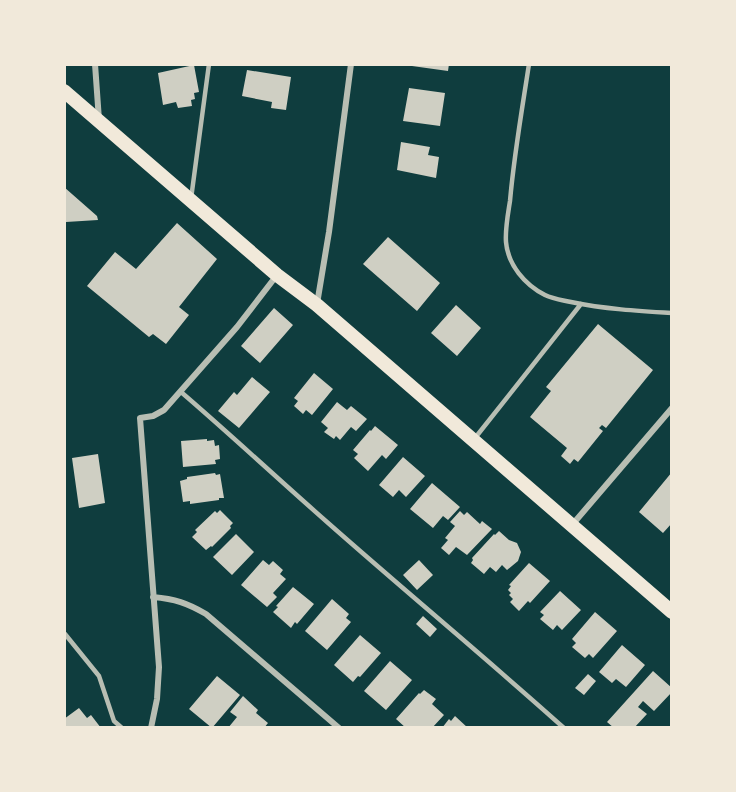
<svg xmlns="http://www.w3.org/2000/svg" width="736" height="792" viewBox="0 0 736 792" font-family="Lato,sans-serif">
  <style>
    .building { fill: #cfcfc3 }
    .lines { fill: none; stroke-linecap: round; stroke-linejoin: round }
    .service { stroke: #b8beb3; stroke-width: 4.5 }
    .minor { stroke: #b8beb3; stroke-width: 6 }
    .primary { stroke: #f1e9da; stroke-width: 14 }
  </style>
  <rect width="100%" height="100%" fill="#0f3d3e"/>
  <path class="building" d="M 412,64 L 449,64 L 448,71 L 412,66 Z
    M 194,65 L 199,92 L 194,93 L 195,99 L 191,100 L 192,106 L 178,108 L 176,102 L 163,105 L 158,73 Z
    M 247,70 L 291,77 L 286,110 L 271,108 L 272,102 L 242,96 Z
    M 409,88 L 445,93 L 440,126 L 403,121 Z
    M 401,142 L 430,147 L 428,155 L 439,157 L 436,178 L 397,170 Z
    M 64,187 L 97,216 L 98,220 L 66,222 L 64,221 Z
    M 177,223 L 217,259 L 179,307 L 189,315 L 166,344 L 153,334 L 149,337 L 87,286 L 115,252 L 136,269 Z
    M 388,237 L 440,283 L 417,311 L 363,264 Z
    M 456,305 L 481,328 L 457,356 L 431,333 Z
    M 274,308 L 293,325 L 260,363 L 241,346 Z
    M 598,324 L 653,370 L 606,428 L 602,425 L 599,428 L 603,431 L 578,462 L 574,459 L 570,464 L 561,456 L 567,448 L 530,417 L 551,391 L 546,387 Z
    M 314,373 L 333,389 L 312,415 L 306,410 L 303,414 L 294,406 L 298,401 L 294,398 Z
    M 252,377 L 270,392 L 239,428 L 218,411 L 234,392 L 237,395 Z
    M 337,402 L 347,410 L 351,406 L 367,419 L 356,431 L 351,427 L 340,440 L 336,436 L 334,439 L 324,432 L 328,428 L 321,422 Z
    M 375,426 L 398,445 L 386,459 L 382,455 L 368,471 L 354,458 L 358,454 L 353,450 L 370,430 L 371,431 Z
    M 207,439 L 207,441 L 214,440 L 215,446 L 219,445 L 220,459 L 215,460 L 216,464 L 183,467 L 181,441 Z
    M 98,454 L 105,503 L 79,508 L 72,458 Z
    M 403,457 L 425,476 L 406,497 L 399,490 L 393,497 L 379,485 Z
    M 672,472 L 672,523 L 663,533 L 639,512 Z
    M 215,473 L 216,475 L 220,474 L 224,498 L 219,498 L 219,500 L 190,504 L 190,501 L 183,502 L 180,481 L 187,479 L 187,477 Z
    M 432,483 L 460,507 L 448,520 L 443,516 L 433,528 L 410,509 Z
    M 220,510 L 233,523 L 230,526 L 231,528 L 212,547 L 211,546 L 206,550 L 192,537 L 197,532 L 195,530 L 215,511 L 217,513 Z
    M 460,511 L 464,515 L 467,512 L 480,524 L 482,521 L 492,529 L 467,555 L 456,547 L 449,555 L 441,548 L 448,540 L 445,538 L 455,526 L 450,522 Z
    M 499,531 L 509,540 L 517,543 L 521,552 L 518,561 L 507,570 L 502,565 L 496,572 L 490,567 L 484,574 L 471,563 L 473,560 L 472,558 L 494,534 L 495,535 Z
    M 236,534 L 254,552 L 232,575 L 213,557 Z
    M 263,560 L 269,565 L 273,561 L 283,570 L 280,574 L 286,579 L 273,593 L 277,597 L 267,607 L 241,585 Z
    M 419,560 L 433,575 L 417,590 L 403,575 Z
    M 529,563 L 550,581 L 530,603 L 528,601 L 519,611 L 510,602 L 513,599 L 509,595 L 511,593 L 508,590 L 511,586 L 509,585 Z
    M 293,587 L 314,604 L 297,624 L 295,622 L 291,628 L 273,612 L 278,607 L 276,606 Z
    M 560,591 L 581,610 L 562,630 L 557,625 L 553,630 L 540,619 L 544,615 L 540,612 Z
    M 332,599 L 349,614 L 346,618 L 351,622 L 327,650 L 305,631 Z
    M 595,612 L 617,631 L 593,658 L 589,654 L 585,658 L 572,647 L 576,643 L 572,639 Z
    M 423,616 L 437,629 L 430,637 L 416,624 Z
    M 360,635 L 381,653 L 360,677 L 358,676 L 353,682 L 334,665 Z
    M 622,645 L 645,665 L 626,687 L 616,679 L 612,683 L 599,672 Z
    M 390,661 L 412,680 L 386,710 L 364,691 Z
    M 653,671 L 672,688 L 672,692 L 654,711 L 643,701 L 638,707 L 647,714 L 634,728 L 614,728 L 607,722 Z
    M 588,674 L 596,681 L 584,695 L 575,688 Z
    M 217,676 L 240,695 L 212,728 L 189,709 Z
    M 424,690 L 436,699 L 432,704 L 444,715 L 432,728 L 406,728 L 396,719 L 419,693 L 420,694 Z
    M 243,696 L 258,710 L 256,713 L 268,723 L 264,728 L 228,728 L 237,717 L 230,712 Z
    M 79,708 L 87,718 L 91,715 L 101,728 L 64,728 L 64,719 Z
    M 455,716 L 468,728 L 442,728 L 449,719 L 451,721 Z"/>
  <g class="lines">
    <path class="service" d="M 529,64 C 522,110 514,155 510,201 C 508,214 505,229 506,242 C 508,265 525,285 545,295 C 553,299 562,300 571,302 C 604,309 638,311 672,313
      M 191,199 L 209,64
      M 181,392 C 230,434 278,479 327,522 C 405,591 486,658 564,728
      M 475,438 L 581,304
      M 65,634 L 99,676 L 114,721 L 122,728"/>
    <path class="minor" d="M 95,64 L 99,120
      M 317,304 L 329,232 L 351,64
      M 572,525 L 672,408
      M 153,597 C 175,599 187,603 206,614 L 339,728
      M 151,728 L 157,699 L 159,667 L 140,418 L 153,416 L 164,410 L 237,327 L 277,275"/>
    <path class="primary" d="M 64,91 L 277,275 L 317,305 L 672,612"/>
  </g>
  <rect width="736" height="792" fill="none" stroke="#f1e9da" stroke-width="132"/>
</svg>
